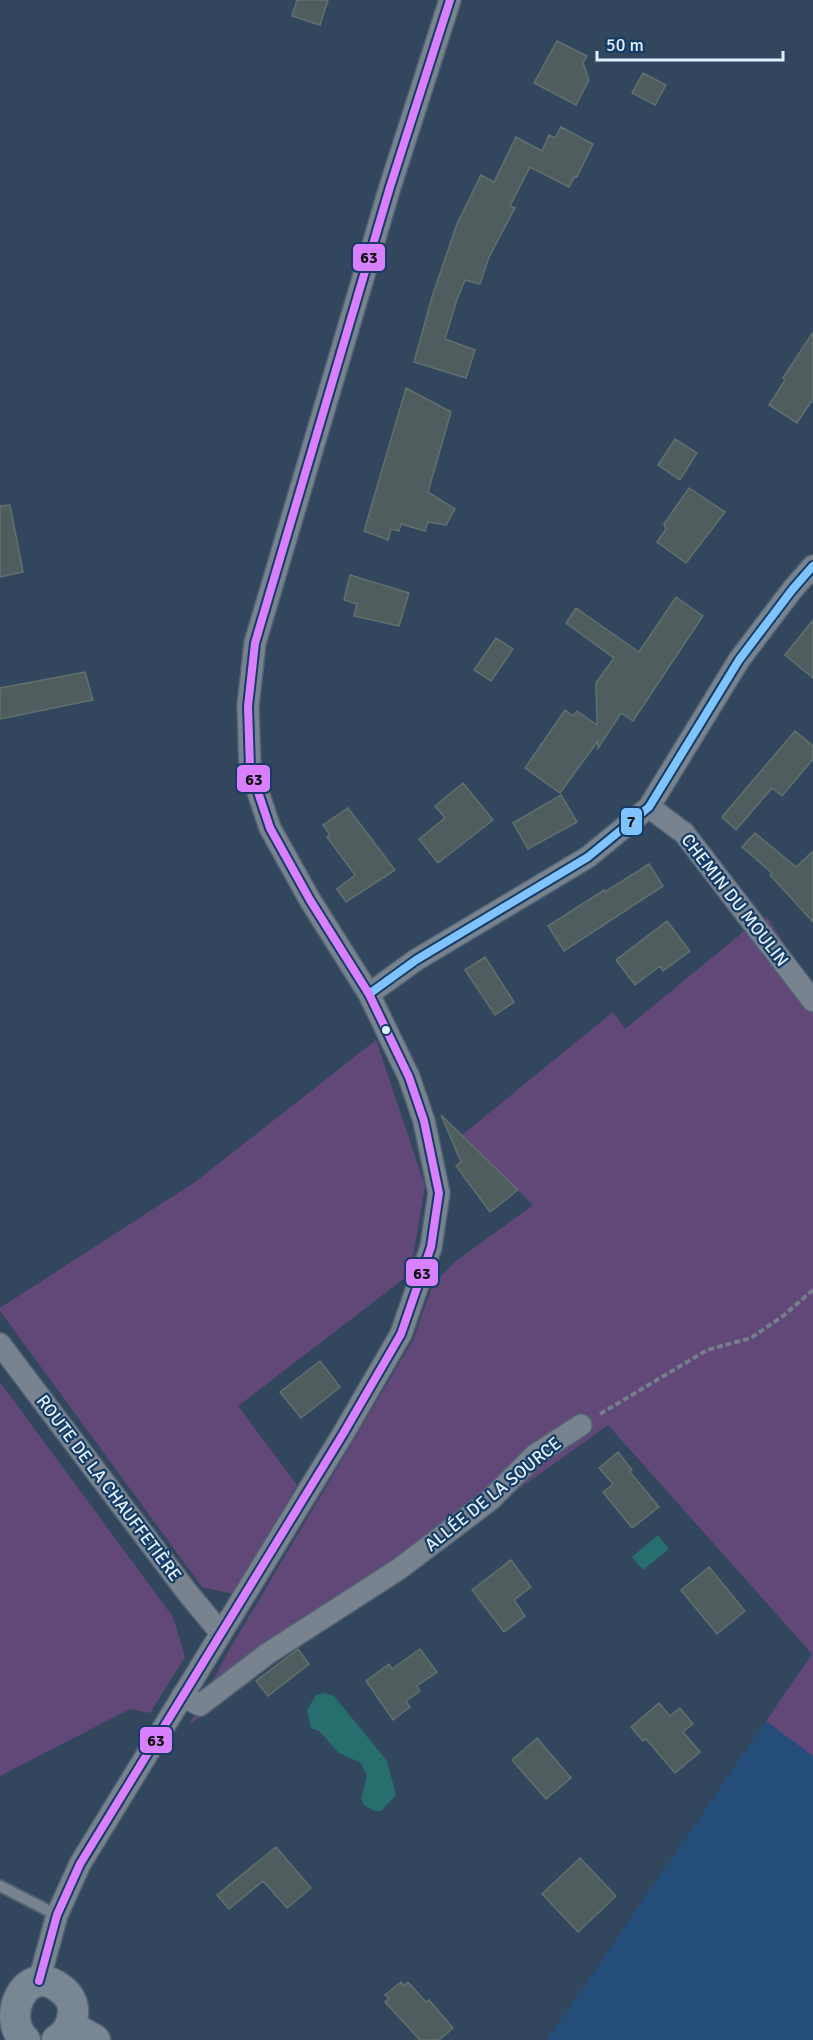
<svg xmlns="http://www.w3.org/2000/svg" width="813" height="2040" viewBox="0 0 813 2040" font-family="Signika,sans-serif">
  <style>
    .built { fill: #244e79 }
    .green { fill: #624879 }
    .water { fill: #266f6e }
    .building { fill: #4f5d5e; stroke: #61706f; stroke-width: 1.5 }
    .lines { fill: none; stroke-linecap: round; stroke-linejoin: round }
    .lane-casing { stroke: #526273; stroke-width: 14 }
    .street-casing { stroke: #526273; stroke-width: 24 }
    .secondary-casing { stroke: #526273; stroke-width: 33 }
    .path { stroke: #727e8b; stroke-width: 4; stroke-dasharray: 6 3; stroke-linecap: butt }
    .lane { stroke: #798390; stroke-width: 10 }
    .street { stroke: #798390; stroke-width: 21 }
    .secondary { stroke: #798794; stroke-width: 30 }
    .bus-1-casing { stroke: #153c64; stroke-width: 12 }
    .bus-2-casing { stroke: #153c64; stroke-width: 12 }
    .bus-1 { stroke: #80c4ff; stroke-width: 8 }
    .bus-2 { stroke: #d880ff; stroke-width: 8 }
    .bus-dot { fill: #e2effe; stroke: #153c64; stroke-width: 2 }
    .labels { text-anchor: middle; stroke-width: 4.5; stroke-linejoin: round; paint-order: stroke }
    .street-label { font-size: 18px; fill: #e2effe; stroke: #153c64 }
    .line-badge { stroke: #153c64; stroke-width: 2 }
    .pale-badge-label { font-size: 16px; text-anchor: middle; font-weight: bold; fill: #111 }
  </style>
  <rect width="100%" height="100%" fill="#32475d"/>
  <path class="built" d="M 766,1721 L 813,1756 L 813,2040 L 547,2040 Z"/>
  <path class="green" d="M 767,917 L 813,989 L 813,1756 L 766,1721 L 812,1654 L 608,1425 L 189,1725 L 228,1652 L 413,1340 L 433,1284 L 456,1261 L 533,1205 L 462,1135 L 613,1012 L 625,1029 L 748,928 Z
    M 376,1040 L 425,1186 L 410,1274 L 238,1406 L 297,1485 L 233,1594 L 202,1587 L 0,1311 L 0,1308 L 195,1182 Z
    M 0,1382 L 173,1617 L 185,1657 L 150,1713 L 130,1709 L 0,1776 Z"/>
  <path class="water" d="M 658,1535 L 669,1549 L 643,1570 L 632,1557 Z
    M 325,1693 L 334,1696 L 387,1761 L 396,1795 L 381,1811 L 374,1811 L 364,1805 L 361,1799 L 367,1776 L 361,1763 L 339,1753 L 319,1731 L 311,1728 L 307,1710 L 316,1695 Z"/>
  <path class="building" d="M 297,0 L 328,0 L 320,25 L 292,16 Z
    M 557,41 L 587,56 L 583,63 L 589,80 L 576,105 L 534,83 Z
    M 643,73 L 666,85 L 655,105 L 632,93 Z
    M 561,127 L 593,144 L 577,177 L 575,176 L 569,187 L 530,167 L 510,206 L 515,208 L 489,257 L 480,284 L 465,280 L 457,299 L 445,339 L 475,350 L 466,378 L 414,362 L 432,297 L 457,224 L 481,175 L 494,182 L 516,137 L 542,151 L 549,135 L 555,138 Z
    M 813,332 L 813,399 L 797,423 L 769,405 L 785,380 L 783,378 Z
    M 406,388 L 451,412 L 428,492 L 455,509 L 446,525 L 428,522 L 425,531 L 401,524 L 399,531 L 391,529 L 388,540 L 364,531 Z
    M 675,439 L 697,453 L 680,480 L 658,465 Z
    M 689,488 L 725,512 L 686,563 L 657,542 L 666,529 L 664,524 Z
    M 10,505 L 23,572 L 0,577 L 0,506 Z
    M 350,575 L 409,593 L 399,626 L 354,616 L 357,604 L 344,600 Z
    M 676,597 L 703,616 L 633,721 L 621,713 L 598,748 L 598,741 L 560,793 L 525,768 L 565,710 L 573,716 L 577,711 L 597,725 L 596,683 L 614,658 L 566,623 L 576,608 L 639,652 Z
    M 813,620 L 813,678 L 785,655 Z
    M 496,638 L 513,649 L 491,681 L 474,670 Z
    M 85,672 L 93,700 L 0,719 L 0,688 Z
    M 795,731 L 813,746 L 813,759 L 782,796 L 772,788 L 736,830 L 722,817 Z
    M 463,783 L 493,820 L 438,863 L 419,839 L 445,818 L 435,806 Z
    M 561,795 L 577,822 L 528,849 L 513,823 Z
    M 348,808 L 395,870 L 346,902 L 337,889 L 355,875 L 327,837 L 330,835 L 323,825 Z
    M 755,833 L 796,867 L 813,851 L 813,922 L 770,875 L 772,873 L 742,847 Z
    M 649,864 L 663,886 L 564,951 L 548,926 L 604,890 L 605,892 Z
    M 667,921 L 690,951 L 663,971 L 660,966 L 635,985 L 616,960 Z
    M 485,957 L 514,1002 L 495,1015 L 465,970 Z
    M 441,1115 L 518,1190 L 490,1212 L 456,1166 L 461,1162 Z
    M 320,1361 L 340,1387 L 301,1418 L 280,1392 Z
    M 618,1452 L 632,1470 L 630,1472 L 659,1507 L 632,1528 L 603,1492 L 613,1484 L 599,1468 Z
    M 511,1560 L 531,1587 L 514,1600 L 525,1616 L 504,1632 L 472,1590 Z
    M 709,1567 L 745,1611 L 717,1634 L 681,1590 Z
    M 298,1649 L 309,1664 L 268,1696 L 256,1681 Z
    M 420,1649 L 437,1672 L 417,1686 L 420,1691 L 406,1701 L 410,1707 L 393,1720 L 366,1681 L 389,1664 L 392,1669 Z
    M 659,1703 L 670,1716 L 680,1708 L 693,1724 L 683,1732 L 700,1752 L 675,1773 L 646,1739 L 643,1741 L 631,1727 Z
    M 537,1738 L 571,1778 L 546,1799 L 512,1760 Z
    M 276,1847 L 311,1888 L 287,1908 L 263,1881 L 229,1909 L 217,1895 Z
    M 580,1858 L 616,1896 L 578,1932 L 542,1894 Z
    M 401,1982 L 404,1986 L 408,1982 L 426,2002 L 429,2000 L 453,2028 L 439,2040 L 420,2040 L 385,2002 L 389,1998 L 385,1995 Z"/>
  <g class="lines">
    <g class="lane-casing">
      <path id="lane" d="M 0,1886 L 57,1915"/>
    </g>
    <g class="street-casing">
      <path id="street" d="M 649,807 L 684,833 L 813,1001
        M 369,994 L 416,960 L 588,857 L 649,807 L 739,660 L 792,590 L 813,566
        M 0,1344 L 187,1592 L 220,1632
        M 182,1696 L 200,1705 L 267,1654 L 399,1569 L 490,1500 L 535,1455 L 581,1425
        M 39,1981 L 57,1915 L 80,1864 L 343,1434 L 401,1334 L 431,1247 L 439,1193 L 424,1121 L 409,1077 L 369,994 L 310,900 L 270,828 L 250,768 L 248,706 L 255,643 L 390,187 L 450,0"/>
    </g>
    <g class="secondary-casing">
      <path id="secondary" d="M 71,2026 L 95,2040
        M 25,2040 C 0,2018 26,1960 61,1989 C 68,1994 74,2003 73,2013 C 72,2024 68,2034 57,2040"/>
    </g>
    <path class="path" d="M 600,1414 L 707,1350 L 751,1338 L 783,1316 L 813,1290"/>
    <use href="#lane" class="lane"/>
    <use href="#street" class="street"/>
    <use href="#secondary" class="secondary"/>
    <g class="bus-1-casing">
      <path id="bus-1" d="M 369,994 L 416,960 L 588,857 L 649,807 L 739,660 L 792,590 L 813,566"/>
    </g>
    <g class="bus-2-casing">
      <path id="bus-2" d="M 39,1981 L 57,1915 L 80,1864 L 343,1434 L 401,1334 L 431,1247 L 439,1193 L 424,1121 L 409,1077 L 369,994 L 310,900 L 270,828 L 250,768 L 248,706 L 255,643 L 390,187 L 450,0"/>
    </g>
    <use href="#bus-1" class="bus-1"/>
    <use href="#bus-2" class="bus-2"/>
  </g>
  <circle class="bus-dot" cx="386" cy="1030" r="5"/>
  <g class="labels">
    <g class="street-label">
      <text transform="translate(735 900) rotate(52)" y="6">CHEMIN DU MOULIN</text>
      <text transform="translate(109 1488) rotate(53)" y="6">ROUTE DE LA CHAUFFETIÈRE</text>
      <text transform="translate(493 1494) rotate(-39)" y="6">ALLÉE DE LA SOURCE</text>
    </g>
  </g>
  <g class="line-badge">
    <rect x="352" y="243" width="34" height="29" rx="6" fill="#d880ff"/>
    <rect x="236" y="764" width="35" height="29" rx="6" fill="#d880ff"/>
    <rect x="620" y="807" width="23" height="29" rx="6" fill="#80c4ff"/>
    <rect x="405" y="1258" width="34" height="29" rx="6" fill="#d880ff"/>
    <rect x="139" y="1726" width="34" height="28" rx="6" fill="#d880ff"/>
  </g>
  <g class="pale-badge-label">
    <text x="369" y="263">63</text>
    <text x="254" y="785">63</text>
    <text x="631" y="827">7</text>
    <text x="422" y="1279">63</text>
    <text x="156" y="1746">63</text>
  </g>
  <path d="M597 51v9h186v-9" fill="none" stroke="#e2effe" stroke-width="3"/>
  <text x="606" y="51" font-size="18" fill="#e2effe" stroke="#153c64" stroke-width="4.5" paint-order="stroke">50 m</text>
</svg>
